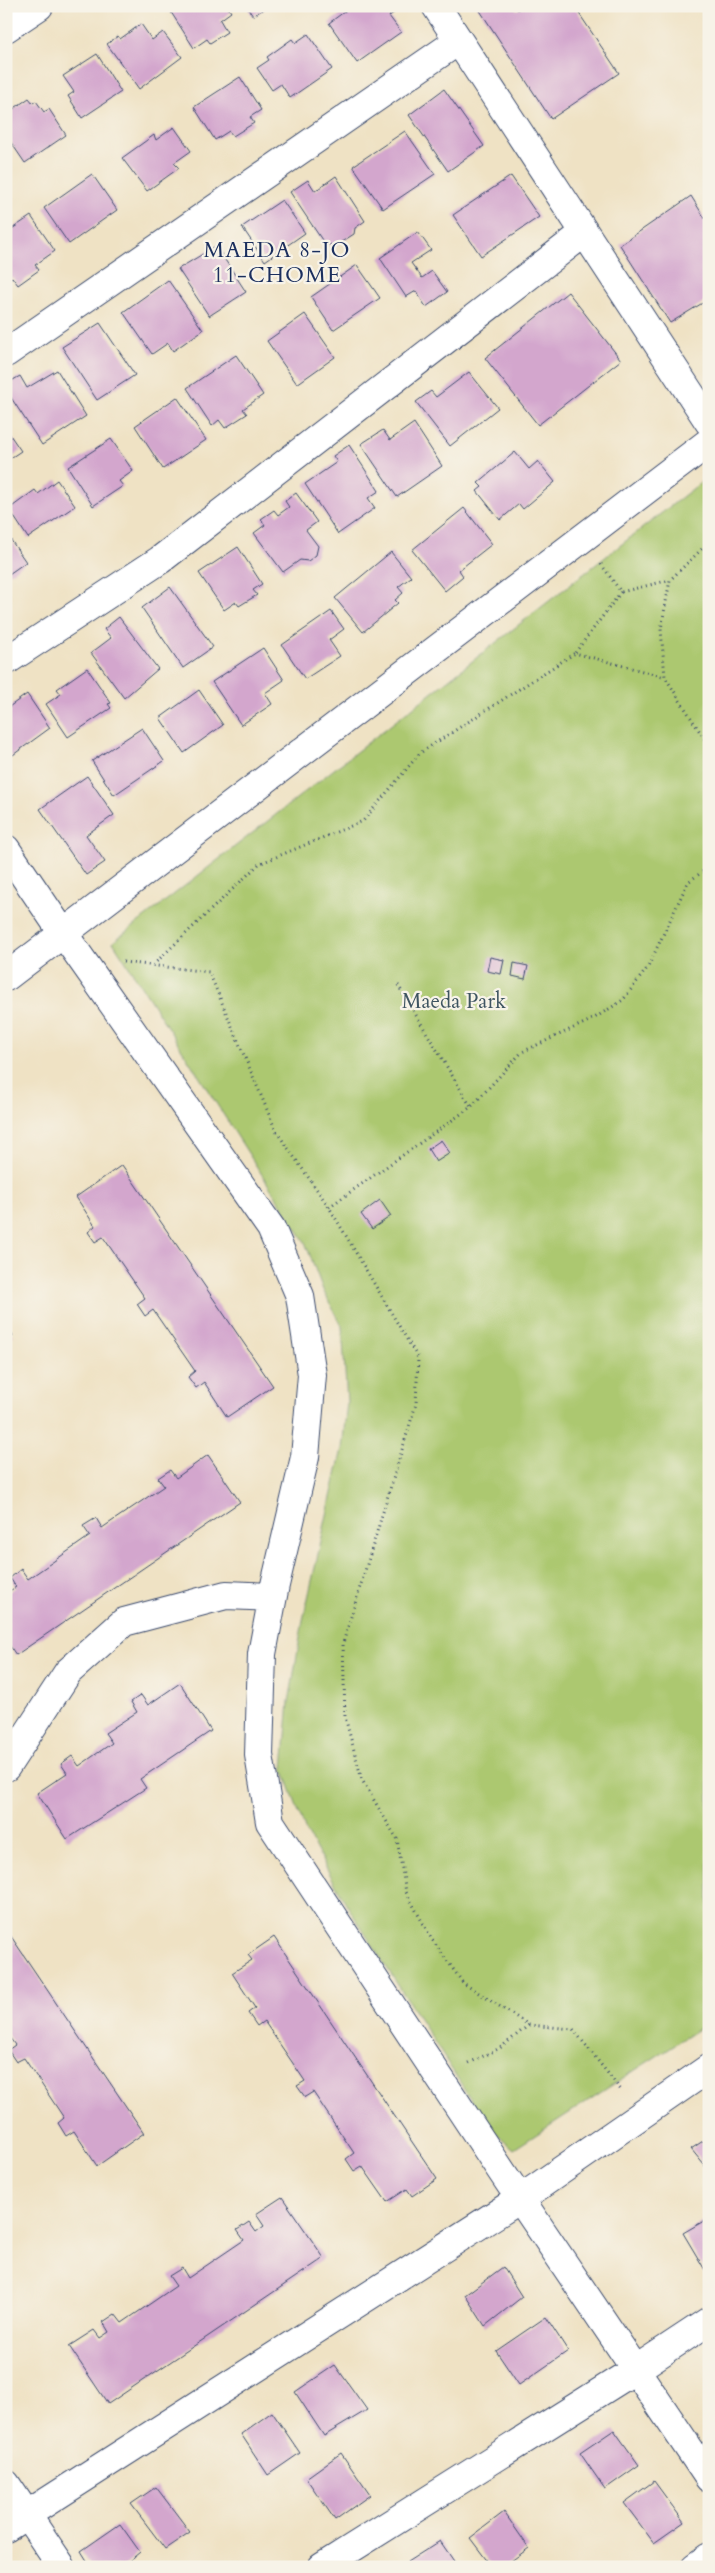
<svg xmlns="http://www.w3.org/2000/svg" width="715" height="2573" viewBox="0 0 715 2573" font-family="Cardo,serif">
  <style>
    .green { fill: #acc86f; stroke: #647c66 }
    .building { fill: #d3a6cd }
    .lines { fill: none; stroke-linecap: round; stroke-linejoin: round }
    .minor-casing { stroke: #3b4a6d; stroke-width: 30 }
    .path { stroke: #3b4a6d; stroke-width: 3; stroke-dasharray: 1 4; stroke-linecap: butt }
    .minor { stroke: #fff; stroke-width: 28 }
    .labels { text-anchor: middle; stroke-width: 4.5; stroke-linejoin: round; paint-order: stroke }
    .park-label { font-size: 21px; fill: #3f5562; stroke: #f7f3e8 }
    .neighbourhood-label { font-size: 22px; letter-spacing: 1px; fill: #1b2f5e; stroke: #f7f3e8 }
  </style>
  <rect width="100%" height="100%" fill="#f7f3e8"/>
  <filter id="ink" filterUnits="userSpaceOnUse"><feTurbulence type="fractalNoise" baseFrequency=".02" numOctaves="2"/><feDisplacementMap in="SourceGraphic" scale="10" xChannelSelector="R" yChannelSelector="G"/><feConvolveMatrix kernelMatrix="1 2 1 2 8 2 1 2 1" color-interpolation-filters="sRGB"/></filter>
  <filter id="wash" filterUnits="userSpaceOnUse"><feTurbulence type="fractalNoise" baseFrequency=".0096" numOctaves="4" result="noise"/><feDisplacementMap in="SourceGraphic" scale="20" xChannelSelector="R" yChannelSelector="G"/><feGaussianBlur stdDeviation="1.12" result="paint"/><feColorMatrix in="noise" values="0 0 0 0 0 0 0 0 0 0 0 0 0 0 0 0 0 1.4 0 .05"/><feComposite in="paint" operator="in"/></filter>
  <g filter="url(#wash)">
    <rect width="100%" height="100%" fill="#efe2c4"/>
    <path class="green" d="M 709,476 L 709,2022 L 514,2149 L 488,2126 L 348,1907 L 305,1829 L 283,1768 L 289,1702 L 303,1620 L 342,1449 L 347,1402 L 342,1326 L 323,1290 L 305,1242 L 113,942 Z"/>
    <g id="blocks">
      <path class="building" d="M 167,6 L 227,6 L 231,12 L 220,20 L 227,32 L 210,43 L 207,39 L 194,48 Z
        M 246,6 L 268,6 L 253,16 Z
        M 352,6 L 399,6 L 400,9 L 389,16 L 401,32 L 357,63 L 329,23 Z
        M 477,6 L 514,6 L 517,10 L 523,6 L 574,6 L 619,73 L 551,119 Z
        M 141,24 L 152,40 L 163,32 L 182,57 L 139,89 L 107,44 L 118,36 L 120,39 Z
        M 308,34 L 332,69 L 290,98 L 281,84 L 272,90 L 257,68 L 269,60 L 267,57 L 292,39 L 295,43 Z
        M 97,54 L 121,92 L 82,118 L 68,96 L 74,92 L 63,76 Z
        M 240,77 L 261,110 L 250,117 L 254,123 L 233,136 L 229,131 L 215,140 L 194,107 Z
        M 444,89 L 484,146 L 448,171 L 409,115 Z
        M 29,98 L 33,103 L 36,101 L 44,112 L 49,109 L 66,135 L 25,163 L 6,135 L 6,114 Z
        M 174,127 L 191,151 L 174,163 L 179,168 L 147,191 L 122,158 L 154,135 L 156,140 Z
        M 405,131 L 435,174 L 383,209 L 353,166 Z
        M 92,174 L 117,210 L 69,244 L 44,208 Z
        M 336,176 L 365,221 L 355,228 L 354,234 L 335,246 L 324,243 L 290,192 L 308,180 L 315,191 Z
        M 511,176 L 539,217 L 481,256 L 453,215 Z
        M 691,196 L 709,225 L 709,299 L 670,323 L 620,245 Z
        M 282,200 L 305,233 L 265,261 L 242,227 Z
        M 31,216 L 55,251 L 35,265 L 39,270 L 18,285 L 12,277 L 9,279 L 6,275 L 6,233 Z
        M 418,232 L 431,250 L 411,263 L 422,278 L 432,271 L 447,292 L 426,307 L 416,291 L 406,297 L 380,258 Z
        M 216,246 L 246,292 L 209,316 L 178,269 Z
        M 357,265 L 380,298 L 333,330 L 311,297 Z
        M 168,280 L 203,330 L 173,351 L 168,343 L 152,354 L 123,312 Z
        M 568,292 L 621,360 L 538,425 L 485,358 Z
        M 305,314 L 335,357 L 297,384 L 267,341 Z
        M 100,323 L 135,375 L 97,400 L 62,347 Z
        M 236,355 L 263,395 L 243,409 L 247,414 L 225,428 L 219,420 L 212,426 L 187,388 Z
        M 57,370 L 86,416 L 42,445 L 6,390 L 6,384 L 20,376 L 27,388 Z
        M 469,372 L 498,408 L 450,446 L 416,402 L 431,391 L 436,397 Z
        M 177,397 L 206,440 L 163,469 L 135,426 Z
        M 414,423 L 442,466 L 397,497 L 361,444 L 383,430 L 390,440 Z
        M 6,429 L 21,451 L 6,461 Z
        M 111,439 L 133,471 L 119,481 L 123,486 L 93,506 L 68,467 Z
        M 349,445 L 379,491 L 368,498 L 375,508 L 338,534 L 305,484 L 337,462 L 333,456 Z
        M 515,452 L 529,469 L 538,461 L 555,482 L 523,509 L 519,504 L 500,520 L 477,491 L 482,487 L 478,483 Z
        M 57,480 L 75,506 L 28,538 L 9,509 L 35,490 L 38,494 Z
        M 296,493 L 317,522 L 306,530 L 318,546 L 316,555 L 308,561 L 300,560 L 283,572 L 254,533 L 265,525 L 261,519 L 274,510 L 278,515 L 289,507 L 285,501 Z
        M 464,508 L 492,544 L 459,570 L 463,576 L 445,591 L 412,550 Z
        M 6,533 L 26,562 L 6,576 Z
        M 238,547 L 262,584 L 253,590 L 257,595 L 239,606 L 236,602 L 224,610 L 199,573 Z
        M 391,552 L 411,577 L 398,587 L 403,593 L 395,600 L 398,603 L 363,632 L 335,598 Z
        M 170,587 L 213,647 L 183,668 L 142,608 Z
        M 331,611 L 344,629 L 329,640 L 340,656 L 305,679 L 282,645 Z
        M 119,617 L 158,669 L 124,698 L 91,653 L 111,638 L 104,629 Z
        M 263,648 L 284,680 L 265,693 L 272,704 L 241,725 L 212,682 Z
        M 87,668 L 111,703 L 108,704 L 111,708 L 68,737 L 46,704 L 61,694 L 57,689 Z
        M 199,690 L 223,725 L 184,753 L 160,718 Z
        M 27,694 L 50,728 L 6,760 L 6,709 Z
        M 142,728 L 164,761 L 114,795 L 92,761 Z
        M 87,776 L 114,815 L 86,835 L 105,862 L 86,875 L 40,809 Z
        M 490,957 L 504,960 L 501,974 L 487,971 Z
        M 514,963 L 528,966 L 525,979 L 512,976 Z
        M 441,1140 L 450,1153 L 436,1162 L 428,1149 Z
        M 122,1165 L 273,1386 L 227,1417 L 204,1382 L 196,1388 L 188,1377 L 195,1371 L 153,1310 L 145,1316 L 137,1304 L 145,1298 L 103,1237 L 95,1242 L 88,1232 L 95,1226 L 76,1197 Z
        M 380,1200 L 391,1216 L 372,1229 L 361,1214 Z
        M 6,1326 L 13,1336 L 6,1341 Z
        M 208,1455 L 240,1502 L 16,1655 L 6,1640 L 6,1593 L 16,1587 L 10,1578 L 21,1569 L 28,1579 L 90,1536 L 83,1526 L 96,1518 L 102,1528 L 164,1486 L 158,1478 L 170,1470 L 176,1478 Z
        M 180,1683 L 211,1731 L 140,1779 L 146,1788 L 67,1839 L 37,1793 L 67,1773 L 61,1764 L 72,1756 L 79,1766 L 112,1743 L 105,1733 L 137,1712 L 131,1702 L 141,1695 L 148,1705 Z
        M 6,1929 L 144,2133 L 97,2166 L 74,2131 L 66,2136 L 58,2123 L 64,2118 L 24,2058 L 16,2062 L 8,2050 L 15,2045 L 6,2033 Z
        M 274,1937 L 437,2179 L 412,2196 L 407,2189 L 387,2202 L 362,2166 L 354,2171 L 346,2159 L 354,2153 L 313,2092 L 305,2097 L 297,2086 L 305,2081 L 264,2021 L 257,2026 L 248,2013 L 255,2008 L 232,1973 L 252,1960 L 248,1955 Z
        M 709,2137 L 709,2171 L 691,2149 Z
        M 282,2197 L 324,2258 L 108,2404 L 69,2346 L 94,2330 L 100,2338 L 109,2332 L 103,2322 L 115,2314 L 122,2323 L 176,2286 L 169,2276 L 182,2268 L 188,2278 L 244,2240 L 237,2230 L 249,2222 L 256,2232 L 264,2226 L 256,2214 Z
        M 709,2218 L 709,2268 L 705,2270 L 683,2233 Z
        M 503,2267 L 522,2297 L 485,2326 L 465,2295 Z
        M 546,2317 L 568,2351 L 519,2385 L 496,2351 Z
        M 335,2365 L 367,2410 L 324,2436 L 295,2392 Z
        M 272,2412 L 300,2453 L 268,2475 L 241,2434 Z
        M 614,2430 L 639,2465 L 605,2489 L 580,2453 Z
        M 341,2453 L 370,2495 L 335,2520 L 306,2478 Z
        M 654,2481 L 684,2522 L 654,2543 L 624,2503 Z
        M 156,2487 L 190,2532 L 165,2549 L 131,2504 Z
        M 504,2512 L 529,2548 L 503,2567 L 492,2567 L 470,2538 Z
        M 120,2524 L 140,2552 L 122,2567 L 91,2567 L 81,2551 Z
        M 440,2541 L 458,2567 L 410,2567 L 407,2562 Z"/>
    </g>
  </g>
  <g filter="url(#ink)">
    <use href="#blocks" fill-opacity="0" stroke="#3b4a6d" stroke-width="1"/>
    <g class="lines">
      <g class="minor-casing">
        <path id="minor" d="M 436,6 L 709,422
          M 6,28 L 39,6
          M 6,353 L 458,41
          M 6,661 L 160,560 L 584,233
          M 6,849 L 63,933 L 271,1228 L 300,1296 L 312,1375 L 305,1457 L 275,1585 L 262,1654 L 259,1755 L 270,1822 L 502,2172 L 709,2478
          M 6,977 L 709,442
          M 6,1767 L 68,1672 L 124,1622 L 226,1595 L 272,1597
          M 6,2484 L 62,2567
          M 6,2528 L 520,2199 L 709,2068
          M 322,2567 L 635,2370 L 709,2321
          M 695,2567 L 709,2557"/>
      </g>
      <path class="path" d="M 709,542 L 670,580 L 661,629 L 665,677 L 709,746
        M 601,564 L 621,592 L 670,580
        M 621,592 L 575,653 L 665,677
        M 123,962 L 209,972 L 276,1131 L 329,1207 L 418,1358 L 416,1404 L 343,1643 L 345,1717 L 362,1780 L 397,1839 L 406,1892 L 431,1938 L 463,1983 L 529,2025 L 573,2029 L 621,2090
        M 153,965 L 259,864 L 363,821 L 420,753 L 575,653
        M 398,985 L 471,1107
        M 329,1207 L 471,1107 L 522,1052 L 593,1019 L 623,1000 L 648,967 L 688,882 L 709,867
        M 469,2063 L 500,2048 L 529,2025"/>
      <use href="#minor" class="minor"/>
    </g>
  </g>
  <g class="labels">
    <g class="park-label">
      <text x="454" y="1008">Maeda Park</text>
    </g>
    <g class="neighbourhood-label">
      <text x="277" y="257">MAEDA 8-JO<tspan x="277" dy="25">11-CHOME</tspan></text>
    </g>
  </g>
  <rect width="715" height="2573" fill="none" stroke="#f7f3e8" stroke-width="25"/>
</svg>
